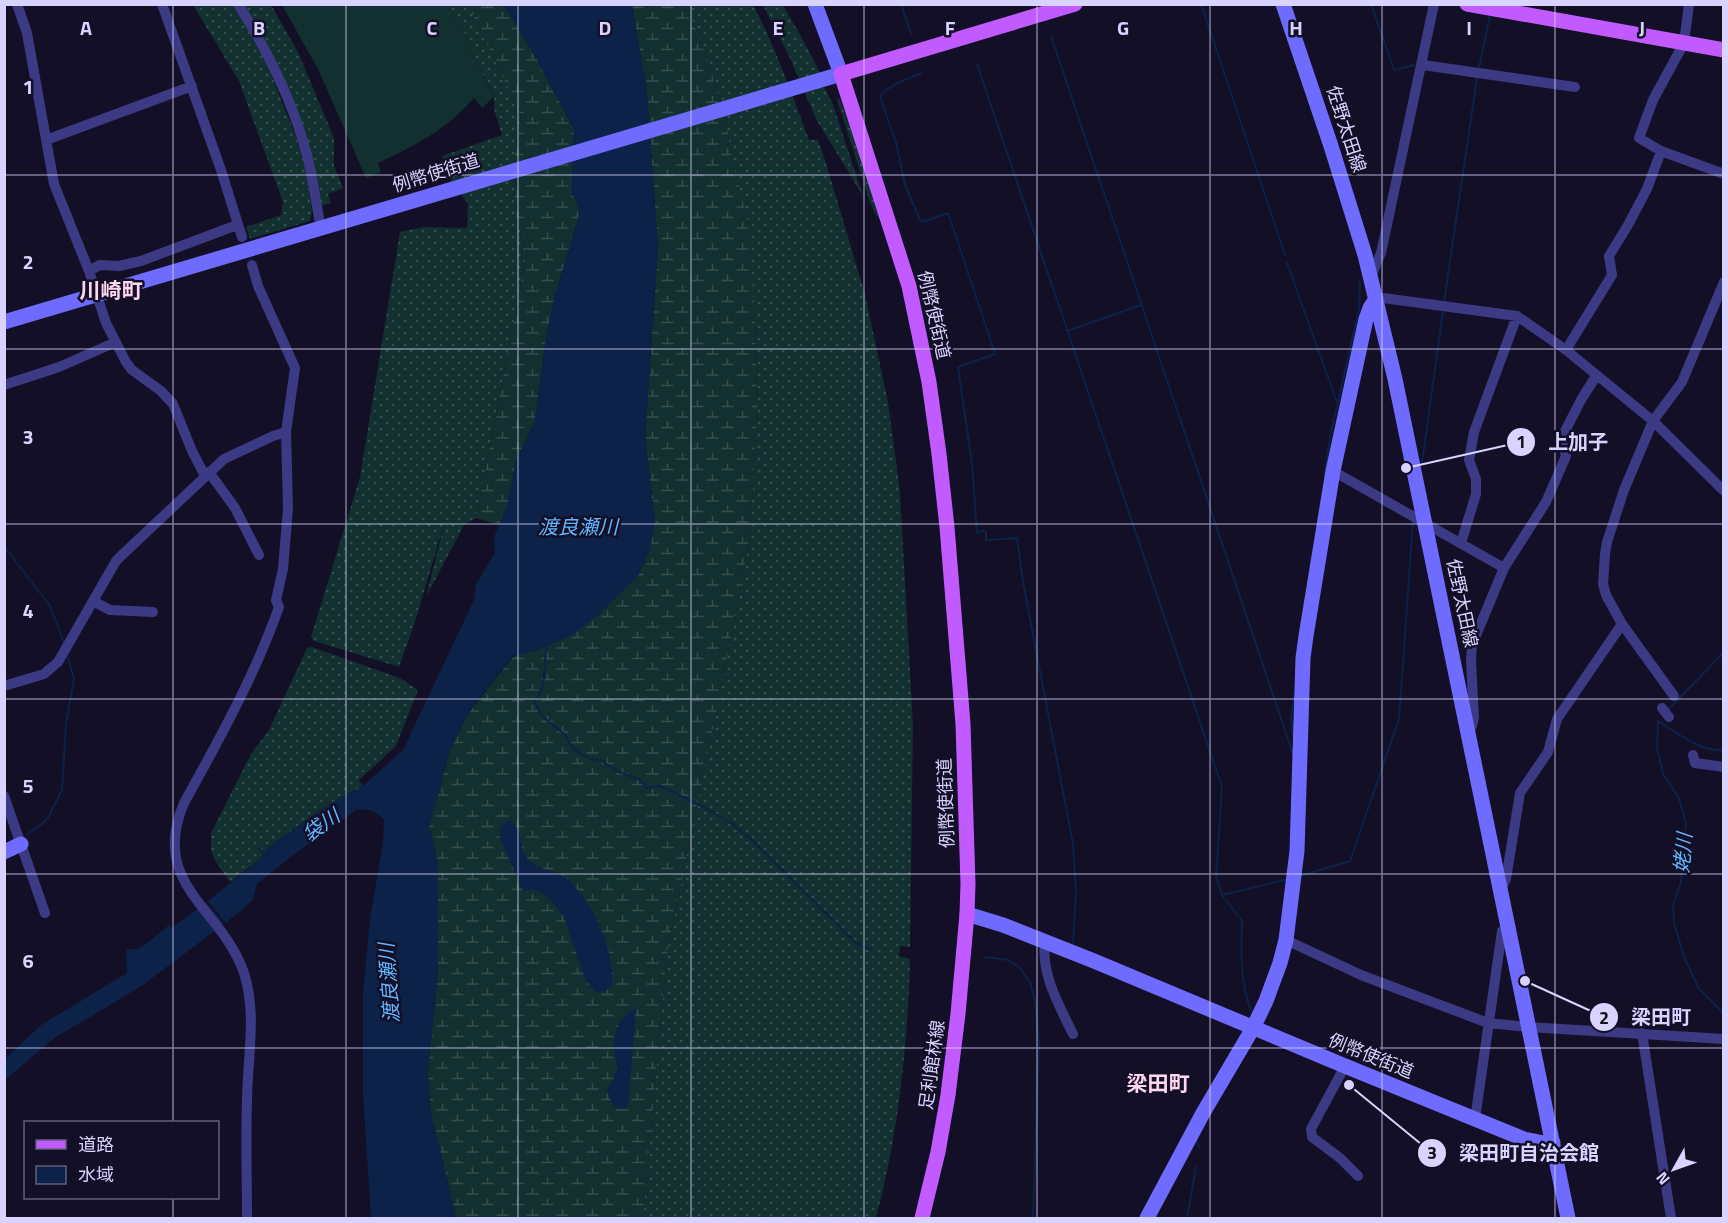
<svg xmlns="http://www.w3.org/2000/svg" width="1728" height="1223" viewBox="0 0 1728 1223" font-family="'Titillium Web','Noto Sans JP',sans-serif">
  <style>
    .grass { fill: url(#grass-dots) }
    .wetland { fill: url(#wetland-marsh) }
    .pitch { fill: #12302f }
    .water { fill: #0c2248 }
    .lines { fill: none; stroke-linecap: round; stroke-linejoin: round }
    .stream { stroke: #0c2248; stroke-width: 2 }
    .street { stroke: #3d3a85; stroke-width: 10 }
    .secondary { stroke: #6f6bff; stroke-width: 15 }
    .primary { stroke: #c25bff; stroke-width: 15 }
    .grid { fill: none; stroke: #d9d4ff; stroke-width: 1.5; stroke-opacity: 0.55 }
    .labels { text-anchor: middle; stroke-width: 5; stroke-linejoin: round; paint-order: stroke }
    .street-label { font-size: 18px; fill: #d9d4ff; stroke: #130f26 }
    .water-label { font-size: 20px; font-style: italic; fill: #62b6ff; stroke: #130f26 }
    .quarter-label { font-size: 21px; font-weight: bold; fill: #ffd6f0; stroke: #130f26 }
    .grid-label { font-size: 20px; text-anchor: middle; font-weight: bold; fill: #d9d4ff; stroke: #130f26; stroke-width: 5; stroke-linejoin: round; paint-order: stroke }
    .leader { fill: none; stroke: #d9d4ff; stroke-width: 2 }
    .callout-dot { fill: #d9d4ff; stroke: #130f26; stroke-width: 2 }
    .mark-label { font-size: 18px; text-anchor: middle; font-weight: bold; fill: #111 }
    .callout-label { font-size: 20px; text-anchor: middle; font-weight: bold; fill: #d9d4ff; stroke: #130f26; stroke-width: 5; stroke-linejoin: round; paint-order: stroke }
  </style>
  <defs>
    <pattern id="grass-dots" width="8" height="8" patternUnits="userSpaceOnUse" patternTransform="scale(1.5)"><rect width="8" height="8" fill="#12302f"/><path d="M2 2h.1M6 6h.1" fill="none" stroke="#344d4e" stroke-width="1.8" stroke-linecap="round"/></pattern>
    <pattern id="wetland-marsh" width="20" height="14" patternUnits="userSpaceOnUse" patternTransform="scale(1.5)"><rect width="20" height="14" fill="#12302f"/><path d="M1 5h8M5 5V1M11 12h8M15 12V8" fill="none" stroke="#344d4e"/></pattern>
  </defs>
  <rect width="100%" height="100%" fill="#130f26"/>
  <path class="grass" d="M 193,5 L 234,5 L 268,66 L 304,157 L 312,211 L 310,221 L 250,239 L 246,227 L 281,215 L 283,202 L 239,81 Z
    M 243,5 L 271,5 L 298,52 L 334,138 L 334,166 L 343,188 L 328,194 L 331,203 L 320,206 L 314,171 Z
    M 448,5 L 468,5 L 521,115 L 515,152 L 514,207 L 521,233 L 527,252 L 476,518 L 464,525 L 426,597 L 446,517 L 415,622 L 399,667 L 314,641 L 311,637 L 360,477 L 400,232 L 423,227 L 467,228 L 468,204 L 450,179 L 442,156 L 502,135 L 494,109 L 494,97 L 489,86 L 473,55 L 468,39 Z
    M 686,5 L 753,5 C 776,48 792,94 809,140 L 818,140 L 825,160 L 865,294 L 888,402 L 900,492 L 913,725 L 910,947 L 900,946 L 899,956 L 910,959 C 908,1043 898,1137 876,1218 L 643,1218 L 667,952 L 719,698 L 750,538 L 757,410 L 755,316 L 727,128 L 707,57 Z
    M 763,5 L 783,5 L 807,47 L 820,73 L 821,88 L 824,87 L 832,102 L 863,196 L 816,119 L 789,56 Z
    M 836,97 L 840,100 L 865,166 L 883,223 L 874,212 L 868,196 Z
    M 312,647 L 400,678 L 418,690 L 396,746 L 359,780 L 363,786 L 326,806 L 269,847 L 259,860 L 230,882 L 216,862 L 211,851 L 211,833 L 251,754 L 269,730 L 307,648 Z"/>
  <path class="wetland" d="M 468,5 L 504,5 L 533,52 L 574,129 L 572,193 L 577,202 L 580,213 L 555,296 L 545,345 L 535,421 L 516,461 L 507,507 L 499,525 L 476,518 L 527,252 L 521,233 L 514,207 L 515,152 L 521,115 Z
    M 632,5 L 686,5 L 707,57 L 727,128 L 731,154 L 747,217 L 755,316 L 757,410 L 750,538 L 719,698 L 667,952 L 643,1218 L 456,1218 L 430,1109 L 428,1070 L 438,970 L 438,863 L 429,826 L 450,750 L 466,717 L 493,681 L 514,656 L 537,650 L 573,634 L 601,612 L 655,522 L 645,437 L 658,248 L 647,94 Z"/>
  <path class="pitch" d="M 282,5 L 448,5 L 468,39 L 473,55 L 494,97 L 482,108 L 474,98 C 445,131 416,145 378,163 L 381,172 L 366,178 L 318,69 Z"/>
  <path class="water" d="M 504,5 L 632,5 L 647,94 L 658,248 L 645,437 L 655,522 L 650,549 L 638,576 L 601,612 L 574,634 L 537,650 L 513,656 L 492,681 L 466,717 L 450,750 L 429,826 L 438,863 L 438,970 L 428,1070 L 430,1109 L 456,1218 L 371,1218 L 363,1095 L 363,993 L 370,918 L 383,843 L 384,820 C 376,811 369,808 356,810 L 288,859 L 257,884 L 253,900 L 226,923 L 208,901 L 259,860 L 269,847 L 326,806 L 363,786 L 403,750 L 474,600 L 476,584 L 495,553 L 494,537 L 507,507 L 516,461 L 535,421 L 545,345 L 555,296 L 580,213 L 577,202 L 572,193 L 574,129 L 533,52 Z
    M 509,820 C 525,831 517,844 526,857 C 534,870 554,869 566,878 C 570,880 573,884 576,888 C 598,914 614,951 612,985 L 606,991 L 596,992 L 586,981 L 564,917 L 554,903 L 539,891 L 528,890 L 523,891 L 500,838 L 500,827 Z
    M 206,902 L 224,924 L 143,985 L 92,1016 L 57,1036 L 5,1080 L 5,1059 L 41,1025 L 127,973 L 126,949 L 137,949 L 146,944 L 169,925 L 172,928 Z
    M 636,1008 L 628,1106 L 623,1109 L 613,1106 L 607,1090 C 611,1083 616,1076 617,1068 C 618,1063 616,1058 615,1053 C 612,1034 618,1018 636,1008 Z"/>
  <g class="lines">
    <path class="stream" d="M 901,4 L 911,34
      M 1201,4 L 1285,255
      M 1371,4 L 1394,70 L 1414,65
      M 1051,36 L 1293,754
      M 977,64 L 1222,787 L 1216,877 L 1222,895 L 1242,921 C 1241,952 1240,982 1251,1011
      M 1479,68 L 1490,15
      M 922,73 C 908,79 889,84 880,97 L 896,142 L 905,185 L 920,220 L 922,222 L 948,213 L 995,354 L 958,367 L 972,464 L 977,533 L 984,530 L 986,532 L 986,540 L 1017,538 L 1023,582 L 1073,844 L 1076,892 L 1073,942
      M 1287,263 L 1338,405
      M 1444,302 L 1477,78
      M 1067,331 L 1141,305
      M 1422,463 L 1443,311
      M 1325,475 L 1330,437 L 1359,309 L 1360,282
      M 4,546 L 50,606 L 64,643
      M 547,643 C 543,660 548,691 534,701 L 542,716 L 564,734 L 572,747 L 580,753 L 590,759 L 600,760 L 619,772 L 640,780 L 646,788 L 661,786 L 707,809 L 732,824 L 752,840 L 856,943 L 871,950
      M 1668,710 L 1724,652
      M 1658,721 L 1657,748 L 1663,774 L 1679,798 L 1686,823 L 1681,882 L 1673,905 L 1674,923 L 1684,957 L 1699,989 L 1724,1014
      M 1658,721 C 1678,733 1699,752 1724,750
      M 1293,736 L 1291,717 L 1295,691
      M 27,834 L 42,824 L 48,818 L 62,790 L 66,724 L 74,679 L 67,654
      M 259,848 L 265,855
      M 1300,876 L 1350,861 L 1399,719 L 1413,521
      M 1222,895 L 1289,879
      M 985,957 L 1008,960 L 1019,967 L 1030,982 L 1035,1001 L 1039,1043 L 1033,1218
      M 1197,1142 L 1200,1148
      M 1187,1218 L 1196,1167"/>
    <path class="street" d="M 17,4 L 27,33 L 54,184 L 89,271
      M 162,4 L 221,170 L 242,237
      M 238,4 C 267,50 293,102 307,155 C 313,179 316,204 321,228
      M 1689,4 L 1684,43 L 1653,100 L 1639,138 L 1661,151 L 1724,174
      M 1423,65 L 1575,87
      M 46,140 L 192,86
      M 1371,276 L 1381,253 L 1434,4
      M 1376,299 L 1383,298 L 1517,316 L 1566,350 L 1653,421 L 1724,491
      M 1566,350 L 1612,275 L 1609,256 L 1628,225 L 1647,189 L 1661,151
      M 4,385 L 59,367 L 116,342
      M 1333,471 L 1504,568
      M 209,472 L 235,508 L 259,555
      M 205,476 L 192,451 L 173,404 L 161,391 L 132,370 L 126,362 L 106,323 L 89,271 L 100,265 L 119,266 L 141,261 L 237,225
      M 1461,543 L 1476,494 L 1476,479 L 1469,460 L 1474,432 L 1517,316
      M 93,601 L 110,610 L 153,612
      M 4,686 L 44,674 L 58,662 L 116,561 L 122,555 L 224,459 L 273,436 L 286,432
      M 1674,696 L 1622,624 L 1606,595 L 1603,584 L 1605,554 L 1607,542 L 1624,490 L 1653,421 L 1682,382 L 1724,282
      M 1662,708 L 1669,717
      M 1469,730 L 1472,726 L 1474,718 L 1471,661 L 1472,645 L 1504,568 L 1546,502 L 1566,456 L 1562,443 L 1562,437 L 1581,400 L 1596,376
      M 1693,755 L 1695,763 L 1724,767
      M 4,796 L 45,913
      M 1500,890 L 1506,879 L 1520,793 L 1548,752 L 1557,719 L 1622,624
      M 1286,940 L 1361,975 L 1488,1023 L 1528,1027 L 1724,1039
      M 1045,942 C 1041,975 1059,1005 1073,1034
      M 1642,1033 L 1671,1218
      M 1345,1066 L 1311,1129 L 1312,1137 L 1340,1158 L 1358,1176
      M 1475,1119 L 1502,931 L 1508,926
      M 247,1218 C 247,1171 245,1124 248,1077 C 250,1043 255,1007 244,973 C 222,908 149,885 184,803 C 219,740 255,675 279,607 L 276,600 L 283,569 L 288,508 L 286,432 L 295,368 L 258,286 L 252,265"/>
    <path class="secondary" d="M 1283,4 L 1331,146 L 1365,255 L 1395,379 L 1568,1218
      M 4,322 L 841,74 L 815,4
      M 4,852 L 21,844
      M 967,914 L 1003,925 L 1094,961 L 1345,1066 L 1524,1139 L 1544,1143 L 1553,1142
      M 1147,1218 L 1203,1113 L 1253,1028 L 1266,1001 L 1280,963 L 1286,940 L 1297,851 L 1303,658 L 1306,636 L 1333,471 L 1366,319 L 1370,308 L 1376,299"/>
    <path class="primary" d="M 1467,4 L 1724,50
      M 922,1218 L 938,1152 L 948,1095 L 958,1014 L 967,914 L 968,884 L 963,724 L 947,527 L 939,454 L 929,382 L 909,286 L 841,74 L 1075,4"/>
  </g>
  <path class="grid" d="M 173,4 L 173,1122M 346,4 L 346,1218M 518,4 L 518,1218M 691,4 L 691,1218M 864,4 L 864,1218M 1037,4 L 1037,1218M 1210,4 L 1210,1218M 1382,4 L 1382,1218M 1555,4 L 1555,1218M 4,175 L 1724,175M 4,349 L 1724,349M 4,524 L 1724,524M 4,699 L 1724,699M 4,874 L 1724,874M 4,1048 L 1724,1048M 173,1198 L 173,1218"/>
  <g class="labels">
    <g class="street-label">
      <text transform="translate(1346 129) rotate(72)" y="6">佐野太田線</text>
      <text transform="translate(436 173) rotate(-17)" y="6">例幣使街道</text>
      <text transform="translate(934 315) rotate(77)" y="6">例幣使街道</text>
      <text transform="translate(1462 603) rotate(78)" y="6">佐野太田線</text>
      <text transform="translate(946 803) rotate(-92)" y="6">例幣使街道</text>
      <text transform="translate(1371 1056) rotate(22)" y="6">例幣使街道</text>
      <text transform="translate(932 1065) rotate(-82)" y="6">足利館林線</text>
    </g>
    <g class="water-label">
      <text x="578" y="534">渡良瀬川</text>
      <text transform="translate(321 825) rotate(-35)" y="7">袋川</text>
      <text transform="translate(1683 853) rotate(-85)" y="7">姥川</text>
      <text transform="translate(389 983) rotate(-94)" y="7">渡良瀬川</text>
    </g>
    <g class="quarter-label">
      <text x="111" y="298">川崎町</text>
      <text x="1158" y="1091">梁田町</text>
    </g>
  </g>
  <g class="grid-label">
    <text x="86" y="35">A</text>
    <text x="259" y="35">B</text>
    <text x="432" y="35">C</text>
    <text x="605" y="35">D</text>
    <text x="778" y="35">E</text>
    <text x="950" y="35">F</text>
    <text x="1123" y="35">G</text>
    <text x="1296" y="35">H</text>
    <text x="1469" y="35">I</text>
    <text x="1642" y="35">J</text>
    <text x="28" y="94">1</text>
    <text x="28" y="269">2</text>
    <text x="28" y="444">3</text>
    <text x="28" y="618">4</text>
    <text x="28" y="793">5</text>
    <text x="28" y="968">6</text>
  </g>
  <path class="leader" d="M1406 468L1521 442M1525 981L1604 1017M1349 1085L1432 1153"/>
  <g class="callout-dot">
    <circle cx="1406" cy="468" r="6"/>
    <circle cx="1525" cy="981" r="6"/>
    <circle cx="1349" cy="1085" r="6"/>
    <circle cx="1521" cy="442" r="15"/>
    <circle cx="1604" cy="1017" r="15"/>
    <circle cx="1432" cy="1153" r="15"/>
  </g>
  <g class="mark-label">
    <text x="1521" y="448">1</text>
    <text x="1604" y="1024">2</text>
    <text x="1432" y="1159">3</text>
  </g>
  <g class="callout-label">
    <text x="1578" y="449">上加子</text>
    <text x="1661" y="1024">梁田町</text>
    <text x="1529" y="1160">梁田町自治会館</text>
  </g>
  <rect width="1728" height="1223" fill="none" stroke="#d9d4ff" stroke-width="12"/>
  <rect x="24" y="1121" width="195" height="78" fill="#130f26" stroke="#625e7d" stroke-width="1.5"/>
  <rect x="36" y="1140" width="30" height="9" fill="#c25bff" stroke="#625e7d" stroke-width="1.5"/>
  <text x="78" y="1151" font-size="18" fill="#d9d4ff">道路</text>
  <rect x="36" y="1166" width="30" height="18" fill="#0c2248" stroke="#625e7d" stroke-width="1.5"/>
  <text x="78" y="1181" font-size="18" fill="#d9d4ff">水域</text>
  <g transform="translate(1674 1169) rotate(230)" stroke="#130f26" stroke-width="4.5" paint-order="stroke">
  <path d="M0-4.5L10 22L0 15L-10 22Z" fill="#d9d4ff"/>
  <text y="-9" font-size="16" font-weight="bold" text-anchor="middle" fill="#d9d4ff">N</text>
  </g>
</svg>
